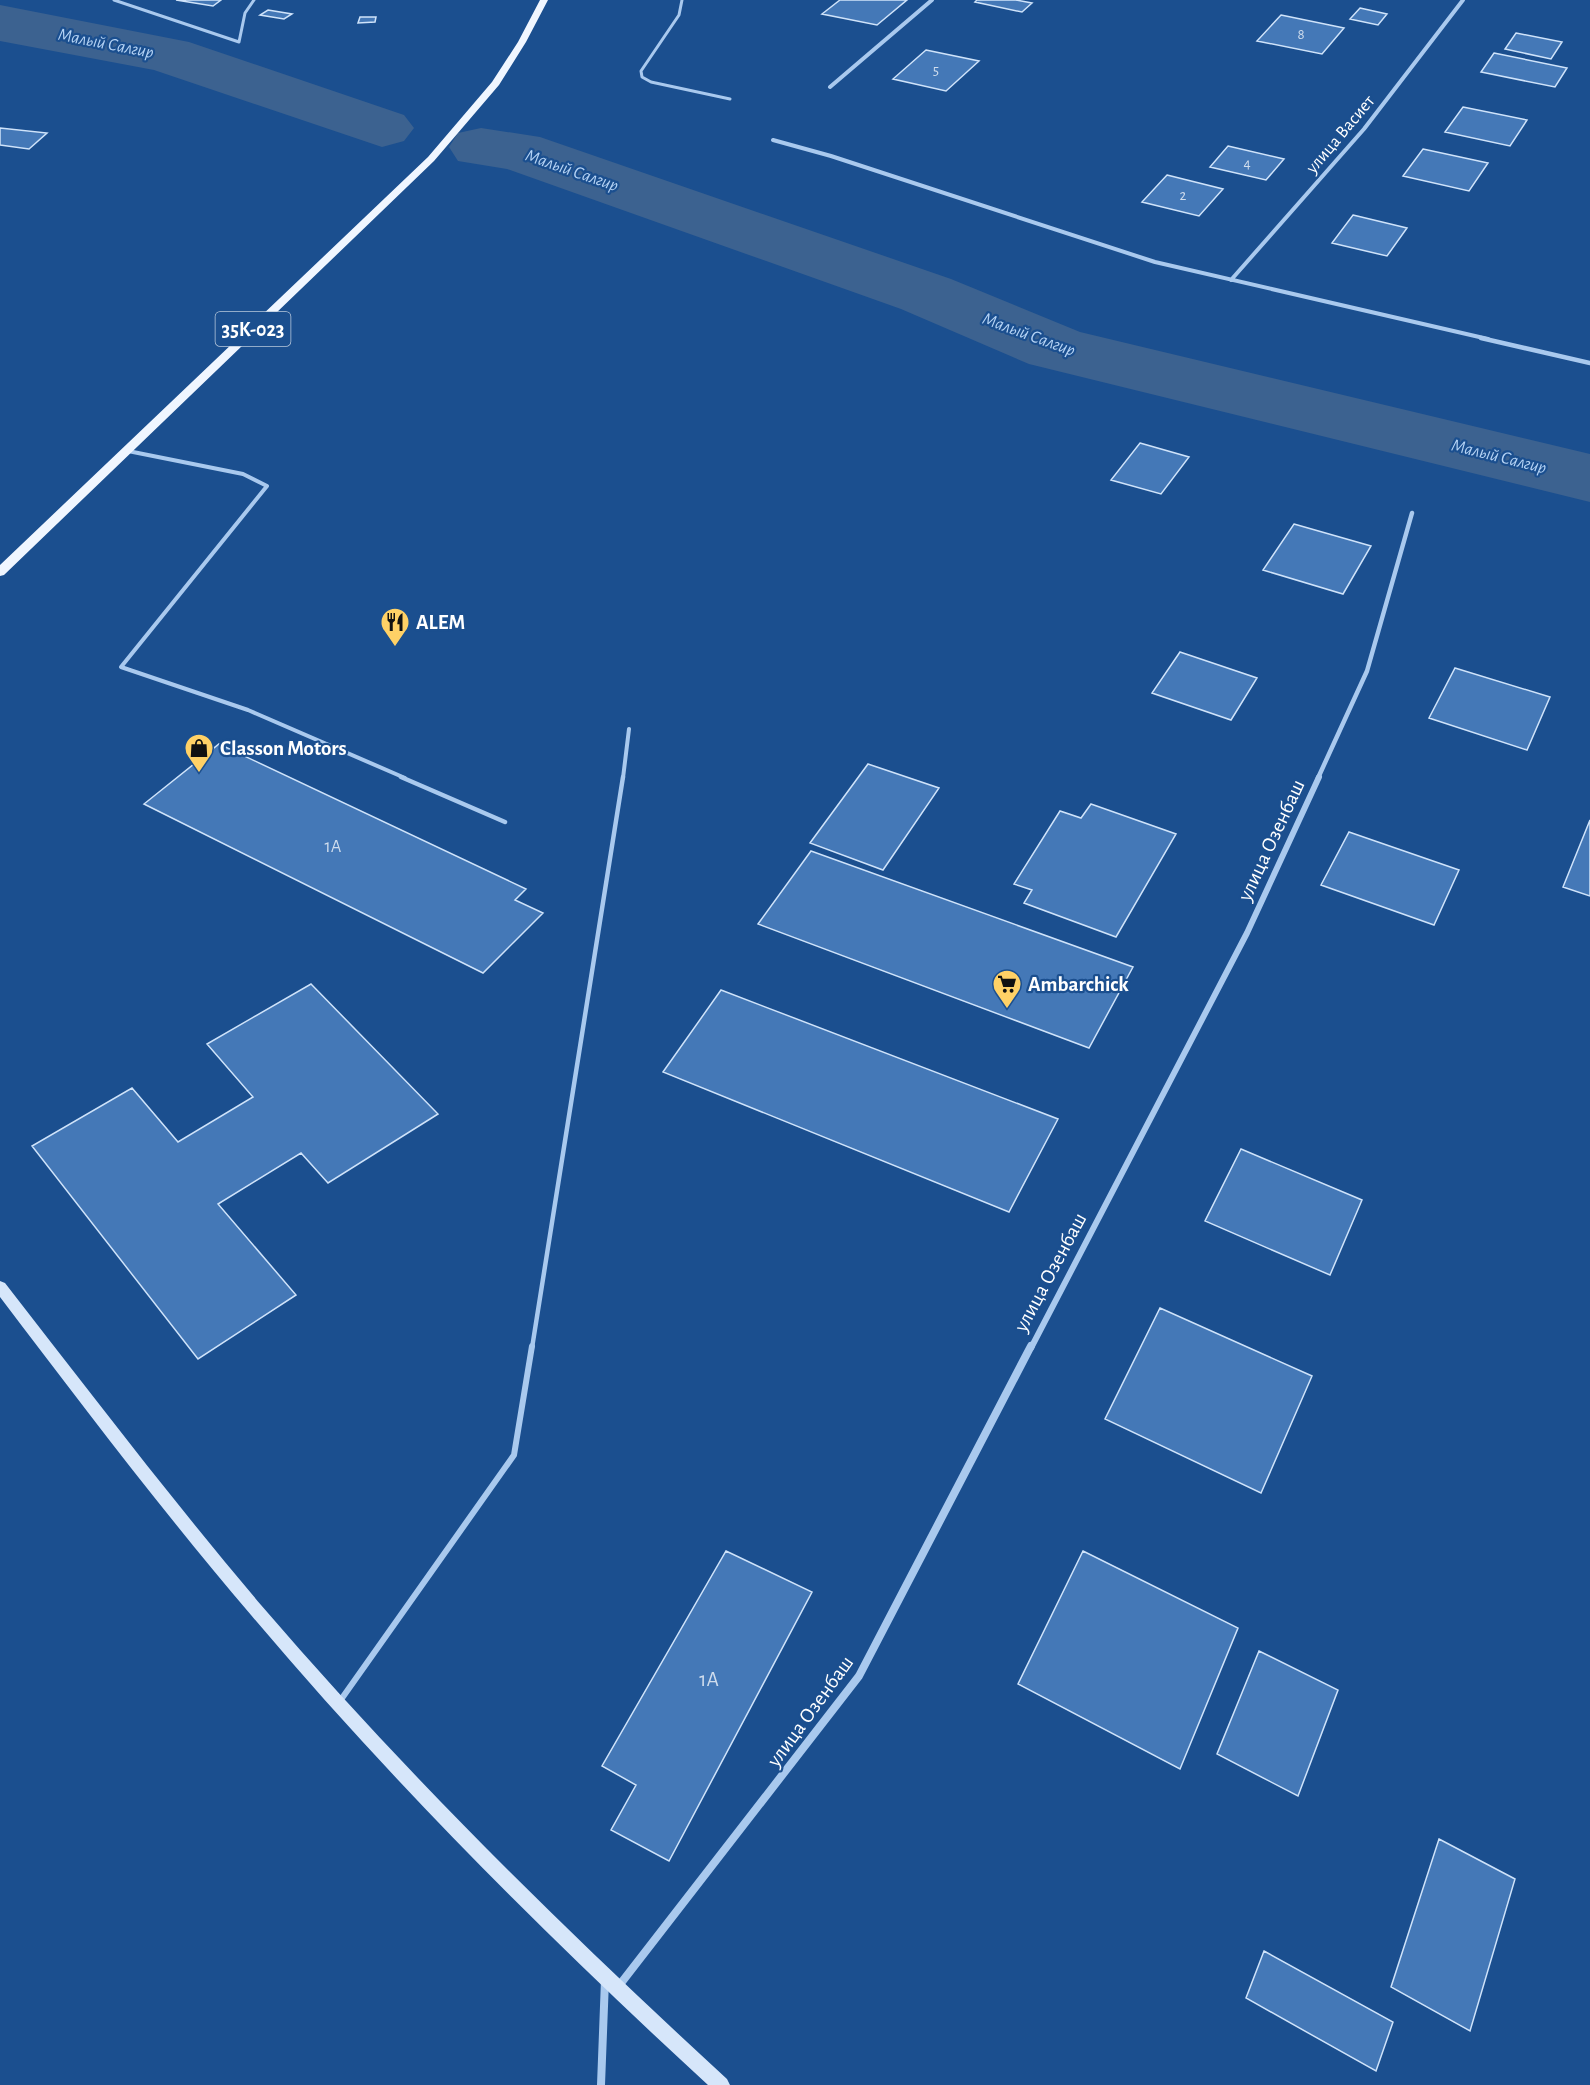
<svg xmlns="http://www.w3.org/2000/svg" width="1590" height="2085" viewBox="0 0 1590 2085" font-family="'Alegreya Sans',sans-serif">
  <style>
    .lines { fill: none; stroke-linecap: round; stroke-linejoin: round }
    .river { fill: #3c6290; fill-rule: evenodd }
    .building { fill: #4478b7; stroke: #cfe3fa; stroke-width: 1.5 }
    .service-far3 { stroke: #a9c9ee; stroke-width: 3 }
    .service-far2 { stroke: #a9c9ee; stroke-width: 4 }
    .service-far1 { stroke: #a9c9ee; stroke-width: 4.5 }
    .service { stroke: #a9c9ee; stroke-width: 6 }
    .minor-far3 { stroke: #a9c9ee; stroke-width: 4 }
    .minor-far2 { stroke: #a9c9ee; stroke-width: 4.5 }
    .minor-far1 { stroke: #a9c9ee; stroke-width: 6 }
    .minor { stroke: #a9c9ee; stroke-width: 8 }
    .secondary { fill: #d6e6fa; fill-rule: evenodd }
    .primary { fill: #f0f6ff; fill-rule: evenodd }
    .labels { text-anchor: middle; stroke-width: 4.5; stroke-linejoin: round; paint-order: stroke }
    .far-number-label { font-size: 15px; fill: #d0dded }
    .far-water-label { font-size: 18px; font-style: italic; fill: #b5d3f5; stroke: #1b4f8f }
    .far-street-label { font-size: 18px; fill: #fff; stroke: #1b4f8f }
    .number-label { font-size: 18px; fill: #d0dded }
    .shield { fill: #1b4f8f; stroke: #bbcadd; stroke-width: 1.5 }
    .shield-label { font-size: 20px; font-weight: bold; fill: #fff }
    .poi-label { font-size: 21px; font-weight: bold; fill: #fff; stroke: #1b4f8f; text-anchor: start }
    .street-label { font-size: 21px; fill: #fff; stroke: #1b4f8f }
    .near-number-label { font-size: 21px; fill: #d0dded }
  </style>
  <rect width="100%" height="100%" fill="#1b4f8f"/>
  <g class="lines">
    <path class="river" d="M 0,5 L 189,42 L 404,115 L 414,128 L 404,141 L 382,147 L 154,70 L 0,41 Z
      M 481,128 L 540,137 L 951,279 L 1080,332 L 1590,454 L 1590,502 L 1029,364 L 901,309 L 507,169 L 458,161 L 449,147 L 458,133 Z"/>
  </g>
  <path class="building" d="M 176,0 L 221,0 L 213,6 Z
    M 840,0 L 907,0 L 877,25 L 822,14 Z
    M 977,0 L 1016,0 L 1032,3 L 1022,12 L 975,2 Z
    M 1360,8 L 1387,14 L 1378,25 L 1350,19 Z
    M 268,10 L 292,14 L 284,19 L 260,15 Z
    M 1281,15 L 1344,28 L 1322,54 L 1257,41 Z
    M 360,17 L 376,17 L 375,22 L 358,23 Z
    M 1516,33 L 1562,42 L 1551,59 L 1505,49 Z
    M 926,50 L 979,61 L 946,91 L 893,79 Z
    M 1494,53 L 1567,68 L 1555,87 L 1481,72 Z
    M 1463,107 L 1527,120 L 1510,146 L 1445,132 Z
    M 0,128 L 47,133 L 29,149 L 0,145 Z
    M 1228,146 L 1284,159 L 1266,180 L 1210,167 Z
    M 1423,149 L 1488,163 L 1469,191 L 1403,176 Z
    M 1167,175 L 1223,189 L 1199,216 L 1142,202 Z
    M 1353,215 L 1407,228 L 1387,256 L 1332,243 Z
    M 1140,443 L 1189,457 L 1161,494 L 1111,480 Z
    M 1294,524 L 1371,546 L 1343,594 L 1263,570 Z
    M 1180,652 L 1257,678 L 1231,720 L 1152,693 Z
    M 1455,668 L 1550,697 L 1527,750 L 1429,718 Z
    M 219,744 L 526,889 L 515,900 L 543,913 L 483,973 L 144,804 Z
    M 868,764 L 939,788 L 883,870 L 810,843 Z
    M 1091,804 L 1176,834 L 1116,937 L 1024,903 L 1032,890 L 1014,884 L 1060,811 L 1081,818 Z
    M 1590,820 L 1590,896 L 1563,887 Z
    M 1349,832 L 1459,870 L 1434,925 L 1321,885 Z
    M 811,851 L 1133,967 L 1089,1048 L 758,924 Z
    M 311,984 L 438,1114 L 328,1183 L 301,1153 L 218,1204 L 296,1295 L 198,1359 L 32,1146 L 132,1088 L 178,1142 L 253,1097 L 207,1044 Z
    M 721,990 L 1058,1119 L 1009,1212 L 663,1072 Z
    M 1241,1149 L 1362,1200 L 1330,1275 L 1205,1221 Z
    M 1160,1308 L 1312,1376 L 1261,1493 L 1105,1419 Z
    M 726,1551 L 812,1592 L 669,1861 L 611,1830 L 636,1785 L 602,1766 Z
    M 1083,1551 L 1238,1628 L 1180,1769 L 1018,1684 Z
    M 1259,1651 L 1338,1690 L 1298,1796 L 1217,1754 Z
    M 1439,1839 L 1515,1879 L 1470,2031 L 1391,1987 Z
    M 1264,1951 L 1393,2022 L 1376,2071 L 1246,1998 Z"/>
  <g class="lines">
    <path class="service-far3" d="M 114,0 L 239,42 L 245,13 L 254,0
      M 682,0 L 679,15 L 641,71 L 642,77 L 651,82 L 730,99"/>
    <path class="service-far2" d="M 128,451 L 243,474 L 267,486 L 121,667 L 248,710 L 405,778
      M 623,778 L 629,729"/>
    <path class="service-far1" d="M 401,777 L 505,822
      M 532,1348 L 623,777"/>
    <path class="service" d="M 340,1701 L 514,1455 L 532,1346"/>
    <path class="minor-far3" d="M 830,87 L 932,0
      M 773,140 L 831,156 L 1155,262 L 1488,339
      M 1231,280 L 1364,129 L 1463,0"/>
    <path class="minor-far2" d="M 1481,338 L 1590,363
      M 1318,778 L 1367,671 L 1412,513"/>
    <path class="minor-far1" d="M 1031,1348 L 1247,933 L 1319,777"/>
    <path class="minor" d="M 618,1987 L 859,1676 L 1031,1346
      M 601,2085 L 605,1980"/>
    <path class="secondary" d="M 0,1281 L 5,1283 C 89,1391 172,1500 261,1605 C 405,1773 564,1929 727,2079 L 730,2085 L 708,2085 C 547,1937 392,1782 251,1615 C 163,1512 82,1405 0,1297 Z"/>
    <path class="primary" d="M 540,0 L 548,0 L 526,42 L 499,85 L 434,161 L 4,575 L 0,576 L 0,565 L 428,157 L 492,82 L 518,42 Z"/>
  </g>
  <defs>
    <g id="restaurant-pin" transform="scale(1.5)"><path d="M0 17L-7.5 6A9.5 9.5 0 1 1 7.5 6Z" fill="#ffd166" stroke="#1b4f8f"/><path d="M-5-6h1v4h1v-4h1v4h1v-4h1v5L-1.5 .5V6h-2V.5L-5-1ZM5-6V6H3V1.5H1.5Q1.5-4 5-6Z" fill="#111"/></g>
    <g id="shop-pin" transform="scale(1.5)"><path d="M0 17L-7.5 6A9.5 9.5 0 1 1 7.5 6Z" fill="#ffd166" stroke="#1b4f8f"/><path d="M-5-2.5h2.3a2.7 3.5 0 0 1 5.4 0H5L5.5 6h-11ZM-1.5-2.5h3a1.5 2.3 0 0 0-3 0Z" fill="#111"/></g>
    <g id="supermarket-pin" transform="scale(1.5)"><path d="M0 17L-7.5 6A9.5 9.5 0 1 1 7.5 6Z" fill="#ffd166" stroke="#1b4f8f"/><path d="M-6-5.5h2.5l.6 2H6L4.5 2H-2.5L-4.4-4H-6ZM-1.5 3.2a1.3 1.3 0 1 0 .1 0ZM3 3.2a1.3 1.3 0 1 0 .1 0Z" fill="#111"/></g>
  </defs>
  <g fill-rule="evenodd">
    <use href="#restaurant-pin" x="395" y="622"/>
    <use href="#shop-pin" x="199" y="748"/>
    <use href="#supermarket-pin" x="1007" y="984"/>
  </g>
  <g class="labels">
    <g class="far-number-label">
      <text x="1301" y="39">8</text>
      <text x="936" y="75">5</text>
      <text x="1247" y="168">4</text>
      <text x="1183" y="200">2</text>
    </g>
    <g class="far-water-label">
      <text transform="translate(106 43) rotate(11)" y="6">Малый Салгир</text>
      <text transform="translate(572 170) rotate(19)" y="6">Малый Салгир</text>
      <text transform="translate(1029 334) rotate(20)" y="6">Малый Салгир</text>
      <text transform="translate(1499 456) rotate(14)" y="6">Малый Салгир</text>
    </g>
    <g class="far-street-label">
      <text transform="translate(1340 134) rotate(-50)" y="6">улица Васиет</text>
    </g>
    <g class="number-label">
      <text x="333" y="852">1А</text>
    </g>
    <rect class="shield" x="215.5" y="312" width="75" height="34" rx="4.5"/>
    <g class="shield-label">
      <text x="253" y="336">35К-023</text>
    </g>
    <g class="poi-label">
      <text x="416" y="629">ALEM</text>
      <text x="220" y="755">Classon Motors</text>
      <text x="1028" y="991">Ambarchick</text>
    </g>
    <g class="street-label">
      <text transform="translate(1271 840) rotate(-65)" y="7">улица Озенбаш</text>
      <text transform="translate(1050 1272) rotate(-62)" y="7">улица Озенбаш</text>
      <text transform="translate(810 1711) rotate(-54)" y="7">улица Озенбаш</text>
    </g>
    <g class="near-number-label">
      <text x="709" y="1686">1А</text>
    </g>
  </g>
</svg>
